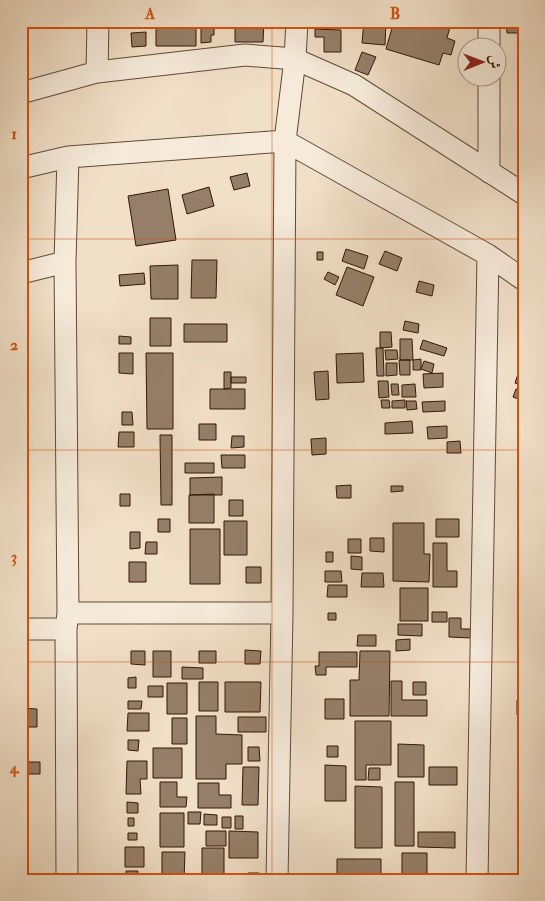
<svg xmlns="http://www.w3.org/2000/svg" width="545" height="901" viewBox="0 0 545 901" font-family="'IM FELL Double Pica',Amiri,serif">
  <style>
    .building { fill: #957f6a; stroke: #321605 }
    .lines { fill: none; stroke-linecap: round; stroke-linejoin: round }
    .street-casing { stroke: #624836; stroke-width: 23 }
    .street { stroke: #f6ebdb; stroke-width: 21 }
    .grid { fill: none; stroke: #d6520b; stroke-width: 1; stroke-opacity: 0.55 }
    .neatline { fill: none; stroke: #d6520b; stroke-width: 2 }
    .grid-label { font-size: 16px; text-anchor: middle; font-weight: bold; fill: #d6520b }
  </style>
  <rect width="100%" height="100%" fill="#f1e0c8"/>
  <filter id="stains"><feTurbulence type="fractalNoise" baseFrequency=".004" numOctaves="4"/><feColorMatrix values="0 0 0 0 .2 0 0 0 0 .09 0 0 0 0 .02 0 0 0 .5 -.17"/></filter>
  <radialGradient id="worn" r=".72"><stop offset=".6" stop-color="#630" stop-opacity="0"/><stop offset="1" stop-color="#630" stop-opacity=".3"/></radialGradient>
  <path class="building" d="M 132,21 L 150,21 L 150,24 L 132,24 Z
    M 201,21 L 211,21 L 211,28 L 214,28 L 214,35 L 211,35 L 211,42 L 201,43 Z
    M 246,21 L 264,21 L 263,42 L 235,42 L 235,23 L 246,23 Z
    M 315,21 L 353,21 L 353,27 L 315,27 Z
    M 364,21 L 386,21 L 385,45 L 362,43 Z
    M 394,21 L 431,21 L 450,27 L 447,38 L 455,41 L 451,55 L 443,53 L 439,65 L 386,49 Z
    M 506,21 L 518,21 L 519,33 L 507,33 Z
    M 156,23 L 196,23 L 196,46 L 156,46 Z
    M 315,29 L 341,30 L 341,52 L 324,52 L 324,37 L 315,37 Z
    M 146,32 L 146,46 L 132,47 L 131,33 Z
    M 362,52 L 376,57 L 368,75 L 355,70 Z
    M 247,173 L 250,186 L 234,190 L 230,177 Z
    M 209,187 L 214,206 L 187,214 L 182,195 Z
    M 168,189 L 176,240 L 136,246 L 128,196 Z
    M 346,249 L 368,256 L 364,269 L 342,261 Z
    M 385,251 L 402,258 L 397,271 L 379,264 Z
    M 317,252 L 323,252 L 323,260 L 317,260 Z
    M 192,260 L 217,260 L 216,298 L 191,298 Z
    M 178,265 L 178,299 L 151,299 L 150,266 Z
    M 347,267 L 374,277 L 363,306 L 336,295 Z
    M 328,272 L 339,277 L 335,285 L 324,279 Z
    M 144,273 L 145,284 L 120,286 L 119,275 Z
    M 419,281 L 434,285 L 432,296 L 416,292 Z
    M 150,318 L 171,318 L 171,346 L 150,346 Z
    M 405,321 L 419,324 L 418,333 L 403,330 Z
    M 184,324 L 227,324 L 227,342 L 184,342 Z
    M 380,332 L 391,332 L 392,347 L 380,348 Z
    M 119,336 L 131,337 L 131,344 L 119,344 Z
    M 400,339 L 412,339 L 413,360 L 400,360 Z
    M 423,340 L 447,348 L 444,356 L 420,349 Z
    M 376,348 L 383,348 L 384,376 L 377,376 Z
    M 385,350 L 397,350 L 398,359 L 386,360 Z
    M 119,353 L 133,353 L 133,374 L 119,373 Z
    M 146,353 L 173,353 L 173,429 L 147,429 Z
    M 363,353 L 364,382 L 337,383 L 336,354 Z
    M 421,359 L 421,370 L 413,370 L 413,360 Z
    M 399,360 L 410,360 L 410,375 L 400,375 Z
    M 424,361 L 434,364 L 432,373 L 421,369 Z
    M 386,363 L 397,363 L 397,375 L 386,376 Z
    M 520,368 L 524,369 L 524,386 L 515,383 Z
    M 328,371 L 329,399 L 316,400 L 314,372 Z
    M 224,372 L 231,372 L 231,388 L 224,389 Z
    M 443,373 L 443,387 L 424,388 L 423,374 Z
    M 231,377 L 246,377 L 246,383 L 231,383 Z
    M 378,381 L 388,381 L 389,397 L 379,398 Z
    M 391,384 L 398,384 L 399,395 L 392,395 Z
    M 415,384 L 416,397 L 402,397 L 402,385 Z
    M 210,389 L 245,389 L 245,409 L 210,409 Z
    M 516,389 L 524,392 L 524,401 L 513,397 Z
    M 381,400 L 389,400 L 390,408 L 382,408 Z
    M 405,400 L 405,408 L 392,408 L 392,401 Z
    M 406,401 L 416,401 L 417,409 L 407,410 Z
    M 445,401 L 445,411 L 423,412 L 422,402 Z
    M 122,412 L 132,412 L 133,425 L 122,425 Z
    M 412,421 L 413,433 L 385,434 L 385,423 Z
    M 199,424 L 216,424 L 216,440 L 199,440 Z
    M 447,426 L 447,438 L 428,439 L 427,427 Z
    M 119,432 L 134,432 L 134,447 L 118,447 Z
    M 160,435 L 172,435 L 172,505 L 161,505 Z
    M 232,436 L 244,436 L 244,447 L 231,448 Z
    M 326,438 L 326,454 L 312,455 L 311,439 Z
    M 460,441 L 461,453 L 447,453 L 447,442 Z
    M 221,455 L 245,455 L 245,468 L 222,468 Z
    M 185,463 L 214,463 L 214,473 L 185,473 Z
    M 222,477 L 222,495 L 190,495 L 190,478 Z
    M 351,485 L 351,498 L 337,498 L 336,486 Z
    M 391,486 L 403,486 L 403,491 L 391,492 Z
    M 120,494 L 130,494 L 130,506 L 120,506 Z
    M 214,494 L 214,523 L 189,523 L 189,495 Z
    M 229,500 L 243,500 L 243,516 L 229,516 Z
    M 158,519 L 170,519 L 170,532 L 158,532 Z
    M 436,519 L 459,519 L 459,537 L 436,537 Z
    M 224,521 L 247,521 L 247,555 L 224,555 Z
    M 393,523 L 424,523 L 424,554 L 430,554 L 429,582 L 393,581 Z
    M 190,529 L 220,529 L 220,584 L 190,584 Z
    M 130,532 L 140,532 L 140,548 L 130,549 Z
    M 370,538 L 384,538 L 384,552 L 370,551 Z
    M 348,539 L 361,539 L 361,553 L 348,553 Z
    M 146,542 L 157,542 L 157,554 L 145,554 Z
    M 433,543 L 447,543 L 447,571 L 457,571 L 457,587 L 433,587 Z
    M 326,552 L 333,552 L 333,562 L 326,562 Z
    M 351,556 L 362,557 L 362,570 L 351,569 Z
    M 129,562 L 146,562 L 146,582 L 129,582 Z
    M 246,567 L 261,567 L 261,583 L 246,583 Z
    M 325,571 L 341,571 L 342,582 L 325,582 Z
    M 362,573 L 383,573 L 384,587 L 361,587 Z
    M 328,585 L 347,585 L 347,597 L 327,597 Z
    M 400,588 L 428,588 L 428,621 L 400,621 Z
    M 432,612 L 447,612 L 447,622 L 432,622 Z
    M 328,613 L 336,613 L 336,620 L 328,620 Z
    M 449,618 L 461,618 L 461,629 L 472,629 L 472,638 L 449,637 Z
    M 398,624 L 422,624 L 422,636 L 398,635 Z
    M 358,635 L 376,635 L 376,646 L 357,646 Z
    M 410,639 L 410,650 L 396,651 L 396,640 Z
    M 245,650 L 261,651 L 260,664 L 245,664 Z
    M 131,651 L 145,651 L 145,665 L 131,664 Z
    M 153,651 L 171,651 L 171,677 L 153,677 Z
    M 199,651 L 216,651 L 216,663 L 199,663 Z
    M 360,651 L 390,651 L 389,716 L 350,716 L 350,680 L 359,680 Z
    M 319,652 L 357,652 L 357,667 L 326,667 L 326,675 L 316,675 L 315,666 L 319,666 Z
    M 182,667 L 203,668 L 203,679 L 182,679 Z
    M 136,677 L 136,688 L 128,688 L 128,678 Z
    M 391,681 L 402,681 L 402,700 L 427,700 L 427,716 L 391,716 Z
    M 199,682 L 218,682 L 218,711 L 199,711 Z
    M 225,682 L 261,682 L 260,712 L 225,712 Z
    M 413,682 L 426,682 L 426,695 L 413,695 Z
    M 167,683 L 187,683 L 187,714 L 167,714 Z
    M 148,686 L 163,686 L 163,697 L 148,697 Z
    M 325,699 L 344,699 L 344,719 L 325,719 Z
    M 517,700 L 524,700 L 524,715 L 517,715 Z
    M 128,701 L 142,701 L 141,709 L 128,709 Z
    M 21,708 L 37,709 L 37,727 L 21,727 Z
    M 128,713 L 149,713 L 149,731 L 127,731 Z
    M 196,716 L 216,716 L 216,734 L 242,735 L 242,764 L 226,764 L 226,779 L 196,779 Z
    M 238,717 L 266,717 L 266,732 L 238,732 Z
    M 172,718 L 187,718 L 187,744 L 172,744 Z
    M 355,721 L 391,721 L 391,765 L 366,765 L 366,780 L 355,780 Z
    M 128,740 L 139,740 L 138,751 L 128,750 Z
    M 398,744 L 424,745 L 424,777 L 398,777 Z
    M 327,746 L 338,746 L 338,757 L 327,757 Z
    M 248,747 L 259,747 L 260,761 L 248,761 Z
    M 153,748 L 182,748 L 182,778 L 153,778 Z
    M 127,761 L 147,761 L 147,779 L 140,779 L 141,794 L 126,794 Z
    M 24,762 L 40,762 L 40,774 L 24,774 Z
    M 325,765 L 346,766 L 346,801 L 325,801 Z
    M 243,767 L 259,767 L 258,805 L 242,805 Z
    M 429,767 L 457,767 L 457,785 L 429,785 Z
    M 369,768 L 380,768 L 380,780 L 368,780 Z
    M 160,782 L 177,782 L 177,797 L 187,797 L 186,807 L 160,807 Z
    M 395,782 L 414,782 L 414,846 L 395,846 Z
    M 198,783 L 219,783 L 219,795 L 231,795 L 231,808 L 198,808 Z
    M 355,786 L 382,787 L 382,848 L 355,848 Z
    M 127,802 L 138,803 L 138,813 L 127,813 Z
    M 188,812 L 201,812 L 200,824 L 188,824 Z
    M 160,813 L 184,813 L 184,847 L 160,847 Z
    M 204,814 L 217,815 L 217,825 L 204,825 Z
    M 235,816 L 243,816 L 243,829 L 235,829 Z
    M 222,817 L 231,817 L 231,828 L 222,828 Z
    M 128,818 L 134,818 L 134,826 L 128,826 Z
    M 206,831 L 226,831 L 226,846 L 206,846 Z
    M 229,831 L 258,832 L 258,858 L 229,858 Z
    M 418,832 L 455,832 L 455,848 L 418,847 Z
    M 128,833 L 137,833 L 137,840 L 128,840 Z
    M 125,847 L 144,847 L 144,867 L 125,867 Z
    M 202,848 L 224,848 L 224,880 L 202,880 Z
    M 162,852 L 185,852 L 184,880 L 162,880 Z
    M 402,853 L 427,853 L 427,880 L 402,880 Z
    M 337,859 L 381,859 L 381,880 L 337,880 Z
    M 126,871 L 138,871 L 137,880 L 126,880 Z
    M 248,873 L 259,873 L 258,880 L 247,880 Z"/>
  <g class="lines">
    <g class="street-casing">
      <path id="street" d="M 489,48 L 489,21
        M 97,72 L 98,21
        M 21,93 L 97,72 L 245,55 L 295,59 L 354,85 L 524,194
        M 21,168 L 68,157 L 285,141 L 488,255 L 524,280
        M 489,172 L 489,78
        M 21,273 L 65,262
        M 68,613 L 282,613
        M 21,629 L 66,629
        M 67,880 L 66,629 L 68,613 L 65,262 L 68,157
        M 277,880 L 282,613 L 285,141 L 295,59 L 297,21
        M 477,880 L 488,255"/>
    </g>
    <use href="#street" class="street"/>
  </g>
  <path class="grid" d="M 272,21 L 272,880M 21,239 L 524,239M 21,450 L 524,450M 21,662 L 524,662"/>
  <rect width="545" height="901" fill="none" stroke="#f1e0c8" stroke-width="55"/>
  <g transform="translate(482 62) rotate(89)"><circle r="24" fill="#f6ebdb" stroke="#a89685"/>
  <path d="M0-4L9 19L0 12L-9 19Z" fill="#8f2418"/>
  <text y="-8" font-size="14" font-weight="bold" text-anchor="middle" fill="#321605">ش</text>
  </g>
  <rect x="28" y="28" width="490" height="846" class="neatline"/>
  <g class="grid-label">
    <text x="150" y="19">A</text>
    <text x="395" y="19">B</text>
    <text x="14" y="139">1</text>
    <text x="14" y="350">2</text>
    <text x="14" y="562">3</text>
    <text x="14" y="773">4</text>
  </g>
  <rect width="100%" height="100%" filter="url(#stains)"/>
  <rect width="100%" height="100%" fill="url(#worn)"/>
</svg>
